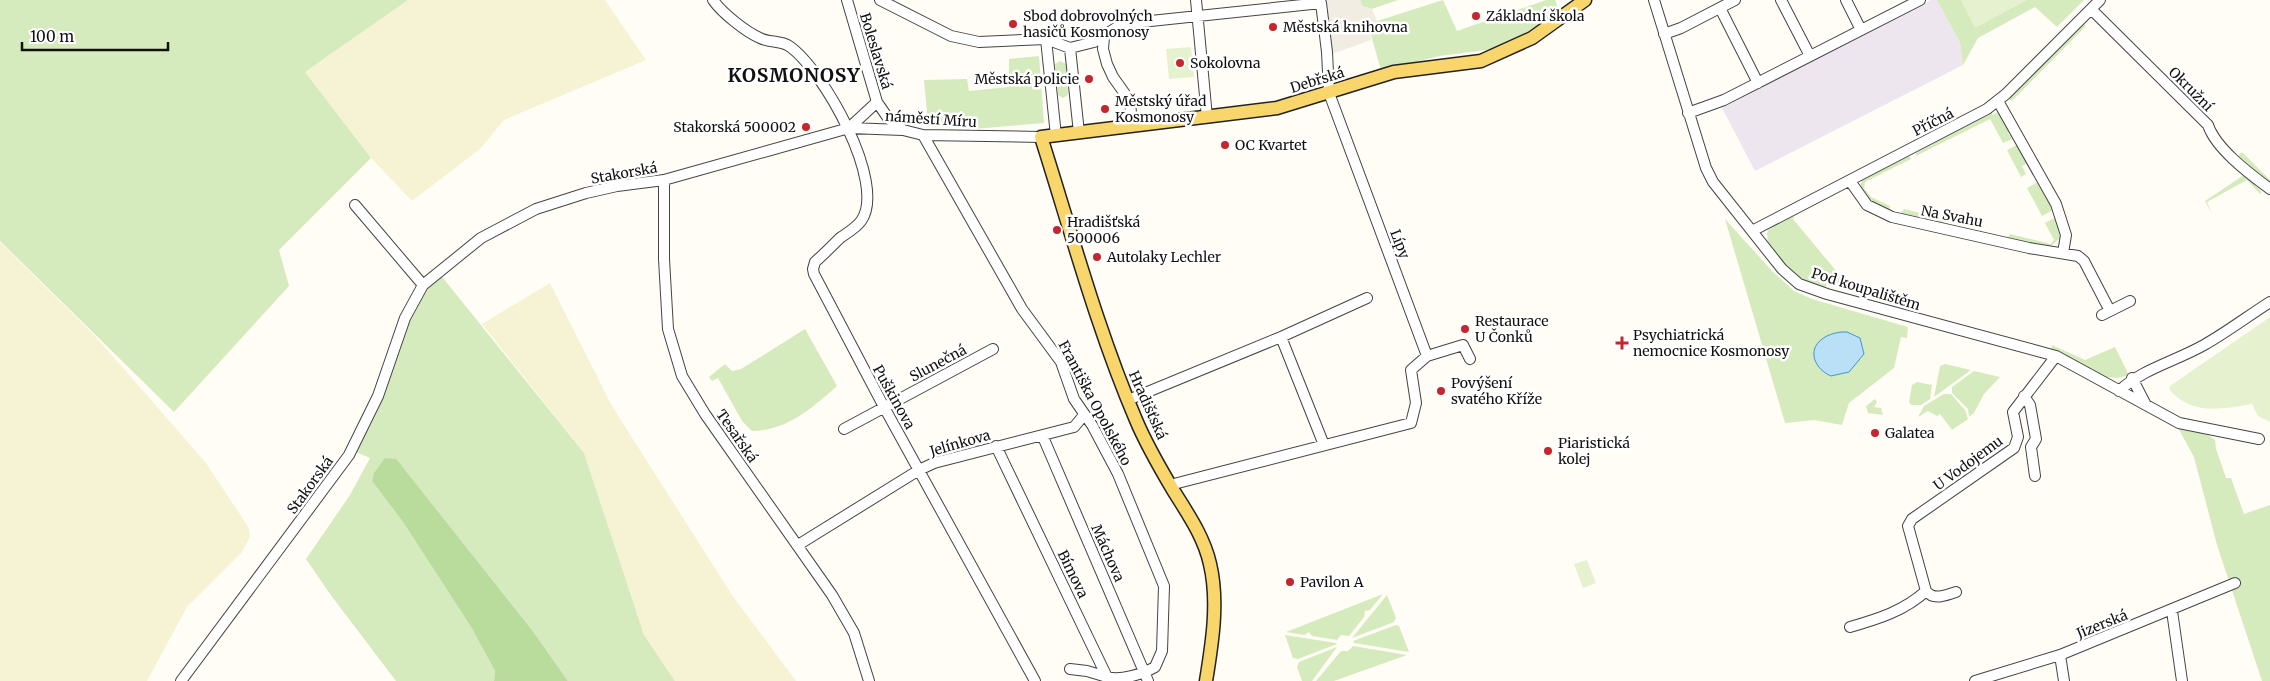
<svg xmlns="http://www.w3.org/2000/svg" width="2270" height="681" viewBox="0 0 2270 681" font-family="Merriweather,serif">
  <style>
    .industrial { fill: #eee6ef }
    .farmland { fill: #f6f3d4 }
    .green { fill: #d5ebbd }
    .forest { fill: #b9dc9c }
    .pitch { fill: #e6f2cf }
    .plaza { fill: #f1ede2 }
    .water { fill: #b9e0f7; stroke: #3f96cf }
    .lines { fill: none; stroke-linecap: round; stroke-linejoin: round }
    .minor-casing { stroke: #444; stroke-width: 12 }
    .major-casing { stroke: #222; stroke-width: 15 }
    .minor { stroke: #fff; stroke-width: 10 }
    .major { stroke: #f9d66b; stroke-width: 12 }
    .poi-dot { fill: #c4262e; stroke: #fff; stroke-width: 2 }
    .labels { text-anchor: middle; stroke-width: 5; stroke-linejoin: round; paint-order: stroke }
    .poi-label { font-size: 14px; fill: #111; stroke: #fff; text-anchor: start }
    .street-label { font-size: 14px; fill: #111; stroke: #fff }
    .district-label { font-size: 19px; font-weight: bold; letter-spacing: 1px; fill: #111; stroke: #fff }
  </style>
  <rect width="100%" height="100%" fill="#fffdf5"/>
  <path class="industrial" d="M 1931,0 L 1937,0 L 1960,43 L 1963,65 L 1755,171 L 1722,108 Z"/>
  <path class="farmland" d="M 408,0 L 605,0 L 646,60 L 504,120 L 480,149 L 412,201 L 371,158 L 305,72 Z
    M 0,242 L 93,334 L 125,370 L 206,463 L 249,528 L 250,537 L 242,552 L 187,607 L 147,681 L 0,681 Z
    M 550,283 L 612,406 L 732,595 L 796,681 L 675,681 L 644,635 L 584,453 L 482,324 Z"/>
  <path class="green" d="M 0,0 L 408,0 L 305,72 L 371,158 L 279,250 L 289,286 L 174,412 L 0,241 Z
    M 1360,0 L 1398,0 L 1372,9 L 1362,6 Z
    M 1443,0 L 1457,31 L 1546,0 L 1555,0 L 1559,11 L 1530,33 L 1494,49 L 1440,56 L 1381,70 L 1369,28 L 1377,21 Z
    M 1937,0 L 1961,0 L 1976,27 L 2026,0 L 2084,0 L 2057,27 L 2035,7 L 1978,38 L 1963,65 L 1960,43 Z
    M 2084,24 L 2086,26 L 2012,101 L 2009,99 Z
    M 1039,56 L 1044,123 L 973,129 L 928,123 L 924,80 L 967,79 L 969,91 L 1009,87 L 1009,59 Z
    M 1060,61 L 1066,64 L 1068,95 L 1063,98 L 1058,95 L 1055,64 Z
    M 1991,112 L 1993,115 L 1998,112 L 2011,131 L 2008,133 L 2012,139 L 2003,143 L 1990,119 L 1916,156 L 1916,153 Z
    M 2017,145 L 2028,163 L 2022,166 L 2026,174 L 2021,177 L 2007,150 Z
    M 2242,152 L 2270,180 L 2270,181 L 2248,168 L 2237,157 Z
    M 1909,156 L 1911,159 L 1865,182 L 1864,188 L 1871,197 L 1890,206 L 1889,212 L 1869,201 L 1860,187 L 1862,180 Z
    M 2244,175 L 2262,192 L 2260,194 L 2247,180 L 2207,202 L 2212,214 L 2205,201 Z
    M 2040,181 L 2054,206 L 2053,210 L 2042,216 L 2027,188 Z
    M 1904,209 L 1945,219 L 1944,224 L 1903,215 L 1901,213 Z
    M 1791,216 L 1795,217 L 1793,219 L 1852,290 L 1827,282 L 1825,288 C 1818,285 1810,283 1803,279 C 1789,272 1762,247 1768,230 Z
    M 2056,217 L 2060,238 L 2050,247 L 2008,238 L 2010,234 L 2051,244 L 2054,240 L 2045,223 Z
    M 1725,219 L 1773,272 L 1794,291 L 1812,299 L 1908,327 L 1907,338 L 1901,337 L 1894,368 L 1849,403 L 1842,425 L 1814,420 L 1785,423 Z
    M 439,273 L 584,453 L 644,635 L 675,681 L 568,681 L 532,630 L 402,466 L 379,468 L 372,481 L 403,522 L 471,627 L 495,671 L 494,681 L 396,681 L 330,594 L 306,559 L 350,495 L 370,458 L 356,452 L 424,286 Z
    M 805,329 L 837,386 C 811,409 788,430 752,431 L 742,421 L 718,378 L 712,381 L 709,377 L 725,364 L 732,371 L 741,369 Z
    M 2052,345 L 2085,360 L 2115,347 L 2129,375 L 2118,378 L 2105,377 L 2051,350 Z
    M 1945,364 L 1971,370 L 1934,397 L 1940,366 Z
    M 1974,371 L 2000,377 L 1984,394 L 1974,413 L 1969,417 L 1968,409 L 1952,393 L 1952,387 Z
    M 1917,382 L 1932,385 L 1930,399 L 1921,405 L 1911,405 L 1909,402 L 1912,385 Z
    M 1944,394 L 1951,394 L 1965,410 L 1968,419 L 1952,430 L 1940,414 L 1937,416 L 1928,411 L 1918,417 L 1924,406 Z
    M 1875,399 L 1877,402 L 1874,407 L 1881,408 L 1883,415 L 1868,413 L 1866,406 Z
    M 2177,426 L 2203,431 L 2215,440 L 2216,449 L 2226,478 L 2231,478 L 2244,514 L 2270,505 L 2270,681 L 2262,681 L 2217,545 L 2194,457 Z
    M 1383,594 L 1370,610 L 1365,611 L 1364,617 L 1349,636 L 1341,635 L 1337,640 L 1312,636 L 1309,632 L 1304,635 L 1286,632 Z
    M 1387,595 L 1396,618 L 1394,622 L 1352,638 Z
    M 1396,625 L 1399,626 L 1409,652 L 1354,643 L 1353,641 Z
    M 1285,635 L 1336,643 L 1337,644 L 1298,659 L 1293,658 Z
    M 1353,646 L 1407,655 L 1334,681 L 1316,681 L 1341,651 L 1348,651 Z
    M 1337,647 L 1312,681 L 1302,681 L 1297,667 L 1299,662 Z"/>
  <path class="forest" d="M 385,458 L 396,459 L 402,466 L 532,630 L 568,681 L 494,681 L 495,671 L 471,627 L 403,522 L 372,481 L 374,473 Z"/>
  <path class="pitch" d="M 1961,0 L 2026,0 L 1975,28 Z
    M 1191,47 L 1194,77 L 1169,79 L 1166,49 Z
    M 2270,317 L 2270,422 L 2258,416 L 2252,404 C 2222,409 2191,416 2169,389 L 2170,386 Z
    M 1587,560 L 1596,583 L 1583,588 L 1574,564 Z"/>
  <path class="plaza" d="M 1327,0 L 1360,0 L 1362,6 L 1372,9 L 1377,21 L 1369,28 L 1371,40 L 1332,54 Z"/>
  <path class="water" d="M 1841,332 L 1847,332 L 1860,338 L 1864,354 L 1849,372 L 1831,376 C 1816,370 1806,351 1822,339 C 1827,335 1834,333 1841,332 Z"/>
  <g class="lines">
    <g class="minor-casing">
      <path id="minor" d="M 713,0 C 722,13 746,32 760,38 C 769,43 780,40 789,46 C 822,68 888,184 861,221 C 856,228 847,233 840,238 C 832,246 824,254 815,262 L 813,269 L 814,274 L 884,407 L 1035,681
        M 847,0 L 877,102 L 888,118 L 903,130
        M 880,0 L 951,36 L 979,42 L 1046,39 L 1070,48 L 1094,42 L 1122,24 L 1321,3 L 1327,52 L 1329,93 L 1427,356
        M 1196,0 L 1207,117
        M 1654,0 L 1706,168 L 1713,182 L 1782,269 L 1799,284 L 1827,294 L 2056,356 L 2179,423 L 2259,439
        M 1781,0 L 1810,56
        M 1846,0 L 1861,30
        M 1720,8 L 1758,83
        M 2091,9 L 2208,125 C 2216,149 2250,174 2270,189
        M 1664,34 L 1681,28 L 1735,0
        M 1104,37 L 1103,49 L 1107,64 L 1113,77 L 1130,101 L 1132,126
        M 1046,39 L 1056,136
        M 1070,48 L 1079,133
        M 1998,101 L 2056,204 L 2066,235 L 2063,253
        M 1688,113 L 1724,100 L 1920,0
        M 849,128 L 877,102
        M 923,135 L 1022,309 L 1061,362 L 1074,399 L 1092,425 L 1118,474 L 1164,586 L 1162,651 L 1155,667 C 1143,674 1120,681 1107,677 L 996,446
        M 664,180 L 664,259 L 668,329 L 682,376 L 705,414 L 832,595 L 854,633 L 869,681
        M 1850,181 L 1867,205 L 1892,217 L 2029,248 L 2078,256 L 2084,261 L 2110,311 L 2102,315
        M 355,205 L 423,285
        M 1752,231 L 1987,109 L 2006,94 L 2100,0
        M 2110,311 L 2130,301
        M 1281,337 L 1324,445
        M 2132,378 L 2146,405
        M 2119,391 C 2142,369 2176,361 2204,345 C 2227,332 2248,316 2270,302
        M 2024,396 L 2030,405 L 2036,439 L 2031,447 L 2035,476
        M 1128,400 L 1281,337 L 1367,298
        M 844,429 L 993,349
        M 1043,437 L 1148,681
        M 1170,485 L 1411,423 L 1416,403 L 1411,370 L 1427,356 L 1463,345 L 1470,359
        M 798,545 L 919,470 L 934,463 L 1074,427 L 1084,415
        M 1956,592 C 1945,595 1934,601 1926,591 L 1908,526 L 1912,519 L 2014,448 L 2018,437 L 2013,412 L 2056,356
        M 2172,611 L 2182,681
        M 1850,627 C 1878,619 1904,611 1926,591
        M 2060,655 L 2064,681
        M 1070,669 L 1087,671 L 1107,677
        M 181,681 L 349,455 L 378,396 L 405,318 L 423,285 L 481,238 L 536,209 L 586,193 L 617,186 L 664,180 L 849,128 L 903,130 L 923,135 L 1041,137
        M 1975,681 L 2060,655 L 2235,583"/>
    </g>
    <g class="major-casing">
      <path id="major" d="M 1206,681 C 1212,644 1219,602 1210,564 C 1204,537 1188,514 1173,490 C 1160,468 1146,444 1136,420 C 1097,329 1071,231 1041,137 L 1277,108 L 1394,72 L 1481,61 L 1532,38 L 1585,0"/>
    </g>
    <use href="#minor" class="minor"/>
    <use href="#major" class="major"/>
  </g>
  <g class="poi-dot">
    <circle cx="1476" cy="16" r="5"/>
    <circle cx="1013" cy="24" r="5"/>
    <circle cx="1273" cy="27" r="5"/>
    <circle cx="1180" cy="63" r="5"/>
    <circle cx="1089" cy="79" r="5"/>
    <circle cx="1105" cy="109" r="5"/>
    <circle cx="806" cy="127" r="5"/>
    <circle cx="1225" cy="145" r="5"/>
    <circle cx="1057" cy="230" r="5"/>
    <circle cx="1097" cy="257" r="5"/>
    <circle cx="1465" cy="329" r="5"/>
    <path d="M1619.5 335.5h5v5h5v5h-5v5h-5v-5h-5v-5h5z"/>
    <circle cx="1441" cy="391" r="5"/>
    <circle cx="1875" cy="433" r="5"/>
    <circle cx="1548" cy="451" r="5"/>
    <circle cx="1290" cy="582" r="5"/>
  </g>
  <g class="labels">
    <g class="poi-label">
      <text x="1023" y="21">Sbod dobrovolných<tspan x="1023" dy="16">hasičů Kosmonosy</tspan></text>
      <text x="1486" y="21">Základní škola</text>
      <text x="1283" y="32">Městská knihovna</text>
      <text x="1190" y="68">Sokolovna</text>
      <text x="1079" y="84" text-anchor="end">Městská policie</text>
      <text x="1115" y="106">Městský úřad<tspan x="1115" dy="16">Kosmonosy</tspan></text>
      <text x="796" y="132" text-anchor="end">Stakorská 500002</text>
      <text x="1235" y="150">OC Kvartet</text>
      <text x="1067" y="227">Hradišťská<tspan x="1067" dy="16">500006</tspan></text>
      <text x="1107" y="262">Autolaky Lechler</text>
      <text x="1475" y="326">Restaurace<tspan x="1475" dy="16">U Čonků</tspan></text>
      <text x="1633" y="340">Psychiatrická<tspan x="1633" dy="16">nemocnice Kosmonosy</tspan></text>
      <text x="1451" y="388">Povýšení<tspan x="1451" dy="16">svatého Kříže</tspan></text>
      <text x="1885" y="438">Galatea</text>
      <text x="1558" y="448">Piaristická<tspan x="1558" dy="16">kolej</tspan></text>
      <text x="1300" y="587">Pavilon A</text>
    </g>
    <g class="street-label">
      <text transform="translate(876 51) rotate(73)" y="5">Boleslavská</text>
      <text transform="translate(1317 80) rotate(-17)" y="5">Debřská</text>
      <text transform="translate(2191 89) rotate(45)" y="5">Okružní</text>
      <text transform="translate(931 119) rotate(4)" y="5">náměstí Míru</text>
      <text transform="translate(1933 122) rotate(-27)" y="5">Příčná</text>
      <text transform="translate(624 173) rotate(-10)" y="5">Stakorská</text>
      <text transform="translate(1952 216) rotate(11)" y="5">Na Svahu</text>
      <text transform="translate(1400 244) rotate(69)" y="5">Lípy</text>
      <text transform="translate(1866 289) rotate(17)" y="5">Pod koupalištěm</text>
      <text transform="translate(938 363) rotate(-28)" y="5">Slunečná</text>
      <text transform="translate(894 397) rotate(61)" y="5">Puškinova</text>
      <text transform="translate(1095 403) rotate(62)" y="5">Františka Opolského</text>
      <text transform="translate(1148 405) rotate(66)" y="5">Hradišťská</text>
      <text transform="translate(737 436) rotate(55)" y="5">Tesařská</text>
      <text transform="translate(960 443) rotate(-16)" y="5">Jelínkova</text>
      <text transform="translate(1968 463) rotate(-36)" y="5">U Vodojemu</text>
      <text transform="translate(310 485) rotate(-54)" y="5">Stakorská</text>
      <text transform="translate(1108 553) rotate(66)" y="5">Máchova</text>
      <text transform="translate(1073 574) rotate(64)" y="5">Bímova</text>
      <text transform="translate(2102 624) rotate(-22)" y="5">Jizerská</text>
    </g>
    <g class="district-label">
      <text x="794" y="82">KOSMONOSY</text>
    </g>
  </g>
  <path d="M22 42v8h146v-8" fill="none" stroke="#111111" stroke-width="2.5"/>
  <text x="30" y="42" font-size="15" fill="#111111" stroke="#ffffff" stroke-width="4" paint-order="stroke">100 m</text>
</svg>
